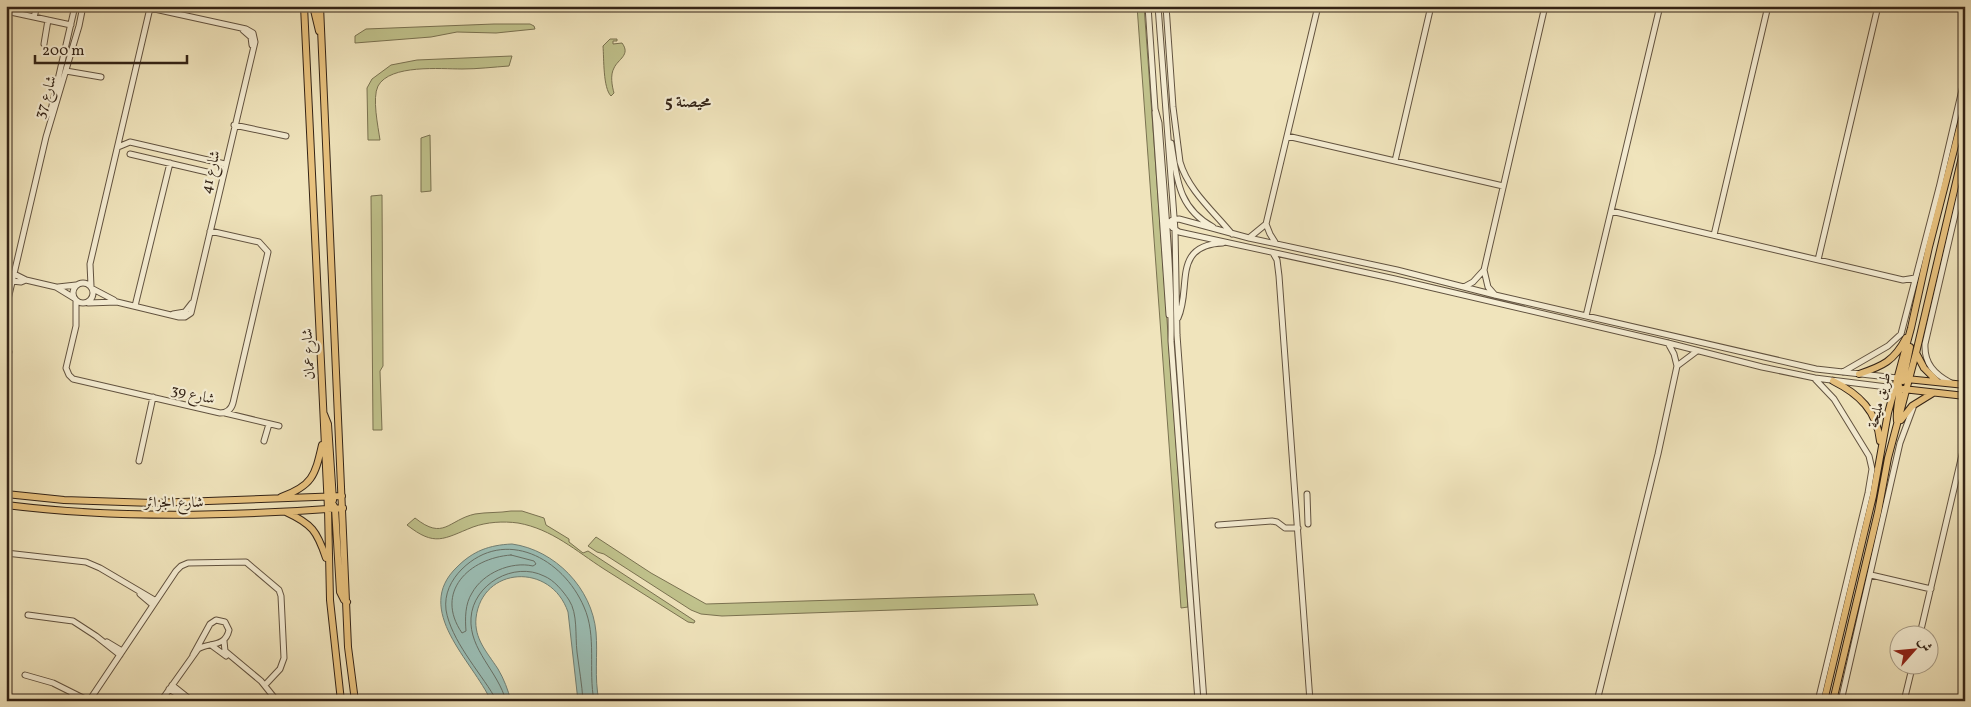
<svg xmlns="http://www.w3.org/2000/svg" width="1971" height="707" viewBox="0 0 1971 707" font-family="Vollkorn,Amiri,serif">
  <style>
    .green { fill: #c0c28c; stroke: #7a7251 }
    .water { fill: #9bbeb5; stroke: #718075 }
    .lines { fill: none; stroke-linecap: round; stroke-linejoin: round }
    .shore { stroke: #677066; stroke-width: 1 }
    .minor-casing { stroke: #625340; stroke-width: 7 }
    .major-casing { stroke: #332316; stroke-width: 8 }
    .minor { stroke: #f5edd3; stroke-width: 5 }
    .major { stroke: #e8c27e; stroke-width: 6 }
    .labels { text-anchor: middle; stroke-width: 4.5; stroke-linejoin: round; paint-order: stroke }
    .street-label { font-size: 15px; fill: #332316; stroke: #f5edd3 }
    .neighbourhood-label { font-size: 16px; font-weight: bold; fill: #332316; stroke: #f5edd3 }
  </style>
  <rect width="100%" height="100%" fill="#f0e4bc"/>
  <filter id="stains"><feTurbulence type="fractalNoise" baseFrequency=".004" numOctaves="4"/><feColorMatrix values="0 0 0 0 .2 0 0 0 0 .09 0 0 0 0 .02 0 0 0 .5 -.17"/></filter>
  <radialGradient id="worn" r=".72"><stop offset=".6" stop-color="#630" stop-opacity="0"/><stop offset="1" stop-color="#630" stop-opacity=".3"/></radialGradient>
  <path class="green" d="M 1137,6 L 1144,6 L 1188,607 L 1181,608 Z
    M 494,24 L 530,24 L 534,26 L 535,29 L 496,33 L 457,32 L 431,37 L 355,43 L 355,36 L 366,29 Z
    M 610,39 L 617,39 L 617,41 L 613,41 L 613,44 L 622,43 C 631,55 618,59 614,68 C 610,75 612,86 614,93 L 611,96 C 603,88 604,59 603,46 Z
    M 512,56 L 509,66 C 494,67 478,69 462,69 C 441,69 390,64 378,86 C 372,98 378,126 380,140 L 368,140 L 367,88 L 372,79 L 391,65 L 417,60 Z
    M 430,135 L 431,191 L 421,192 L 421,138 Z
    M 382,195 L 383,366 L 380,371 L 382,430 L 373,430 L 371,196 Z
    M 511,511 L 522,511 L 544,518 L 546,525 L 569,539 L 569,542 L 583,553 L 588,551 L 695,621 L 694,623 L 688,622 C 660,604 632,587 604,569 C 576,551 552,529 518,523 C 503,521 487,522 473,527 C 443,539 435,547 407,525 L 415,518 C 444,541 448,520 475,514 C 487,512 499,513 511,511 Z
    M 596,537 L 651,573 L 706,604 L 1034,594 L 1038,605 L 722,616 L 701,614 L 691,610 L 604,554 L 597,552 L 588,546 Z"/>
  <path class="water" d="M 512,544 C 555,550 592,588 596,632 C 598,655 594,677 599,701 L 578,701 L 568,612 C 551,562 482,566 476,618 C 474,639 487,652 498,669 C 504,679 508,690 511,701 L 491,701 C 473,661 412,610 457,567 C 473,551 489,545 512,544 Z"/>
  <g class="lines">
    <path class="shore" d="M 511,555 L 534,561 L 536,564 L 533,566 C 511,561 483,573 472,593 C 465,604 465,618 466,631 L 462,633 C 434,592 469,558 511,555 Z
      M 495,701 L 494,696 C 479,671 451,640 446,610 C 444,594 451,580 462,569 C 505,527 563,558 584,607 C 597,636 588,670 594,701
      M 506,701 C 498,671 469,650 471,618 C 473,584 514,561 544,576 C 554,580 563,591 569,600 C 578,614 575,635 577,652 C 579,668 582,684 583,701"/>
    <g class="minor-casing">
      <path id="minor" d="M 1148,6 L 1155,109 L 1159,123 C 1164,196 1172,268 1171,341 L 1198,701
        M 1158,6 L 1175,230 L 1177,335 L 1204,701
        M 1166,6 L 1173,107 L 1180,162 C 1188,190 1214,212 1232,234
        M 6,11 L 71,25
        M 34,17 L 37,6
        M 243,30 L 251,37 L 252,45
        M 44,44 L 48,20
        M 66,71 L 101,77
        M 1155,112 L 1169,315
        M 50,114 L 75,6
        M 234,125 L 286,136
        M 1287,136 L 1503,186
        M 1171,143 C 1177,179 1178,208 1213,227
        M 118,147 L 130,142 L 225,164
        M 130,154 L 207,172
        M 1395,161 L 1431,6
        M 1611,211 L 1903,280 L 1915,278
        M 1167,221 L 1173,228 L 1179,232 L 1395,279 L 1668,343 L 1762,367 L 1815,378 L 1895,388
        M 1266,224 L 1270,234 L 1275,242
        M 1167,226 L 1172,220 L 1179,219 L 1249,238 L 1397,270 L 1495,295 L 1816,369 L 1897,378
        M 1714,235 L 1768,6
        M 1249,238 L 1266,224 L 1318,6
        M 1273,253 L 1277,260 L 1279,276 L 1310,701
        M 1818,260 L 1878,6
        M 14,274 L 26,280 L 56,287 L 74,298
        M 12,281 L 21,282 L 26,280
        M73 293a10 10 0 1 1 20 0a10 10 0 1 1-20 0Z
        M 91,286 L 90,264 L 150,8
        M 58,287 L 76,285
        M 1464,287 L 1473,282 L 1483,271
        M 93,289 L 114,300
        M 1495,295 L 1488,287 L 1484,270 L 1545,6
        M 76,300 L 76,326 L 66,368 L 69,375 L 73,379 L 220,413 C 227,413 231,410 233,403 L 268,252 L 259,242 L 210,231
        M 88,303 L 117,302 L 179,317 L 185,317 L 191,313 L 255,42 L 253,33 L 246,29 L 141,6
        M 135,306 L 170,163
        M 6,308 L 46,137 L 79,26 L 83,6
        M 173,314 L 185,312 L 192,303
        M 1586,316 L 1660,6
        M 1178,318 C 1192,288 1171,245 1223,243
        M 6,346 L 9,352 L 6,360
        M 1677,366 L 1697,351
        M 1843,372 L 1888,346 L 1901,334 L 1939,188 L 1965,77
        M 1815,379 L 1834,399 L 1869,456 L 1872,469 L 1868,493 L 1818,701
        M 1951,383 C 1934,374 1924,363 1925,344 L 1965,172
        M 225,413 L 279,426
        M 264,441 L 269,424
        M 139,461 L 153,397
        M 1307,494 L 1308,524
        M 1218,525 L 1272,521 L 1277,522 L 1285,528 L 1298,528
        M 6,553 L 86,562 L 100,568 L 156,601
        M 1871,575 L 1931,589
        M 140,594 L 153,605
        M 28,615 L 73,621 L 96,636 L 120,655
        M 1920,634 L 1965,442
        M 224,641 L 225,651 L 261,681 L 277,701
        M 107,642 L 122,651
        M 211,645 L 226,656
        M 25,675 L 53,683 L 89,701
        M 172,685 L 192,701
        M 169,689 L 184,698
        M 72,695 L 80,701
        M 89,701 L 176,571 L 181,566 L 188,563 L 246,562 L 279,590 L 281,596 L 284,658 L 280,669 L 265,685
        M 161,701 L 198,649 C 209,642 225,648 229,630 L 225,622 L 216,620 L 210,624 L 193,655
        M 1597,701 L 1658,454 L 1677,366 L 1674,354 L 1668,343
        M 1841,701 L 1900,443 L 1913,408
        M 1904,701 L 1913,664"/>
    </g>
    <g class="major-casing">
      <path id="major" d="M 304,6 L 328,509 L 330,600 L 341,701
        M 313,6 L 319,31
        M 320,6 L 348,647 L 355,701
        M 1916,353 L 1924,368 L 1938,382
        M 1859,374 C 1883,366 1894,361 1906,338
        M 1833,381 C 1859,394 1877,411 1880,441
        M 1903,381 L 1910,347
        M 1903,389 L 1965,396
        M 324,414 L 328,424 L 333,500
        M 1901,420 L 1912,406 L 1933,393
        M 1897,421 C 1895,406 1903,392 1897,378 L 1965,385
        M 6,494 L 64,500 L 153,503 L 342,496
        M 281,497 C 312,486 315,476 322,445
        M 327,497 L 331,501 L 335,508 L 340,592 L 344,600 L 347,602
        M 6,505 C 118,519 230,516 343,508
        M 286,512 C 312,524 317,531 326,558
        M 1824,701 L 1873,496 L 1888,413 L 1911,328 L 1929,247 L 1965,107
        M 1833,701 L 1878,512 L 1888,458 L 1916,353 L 1965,144"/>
    </g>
    <use href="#minor" class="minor"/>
    <use href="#major" class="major"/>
  </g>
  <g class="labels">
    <g class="street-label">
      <text transform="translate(45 97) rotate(-73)" y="5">شارع 37</text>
      <text transform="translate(210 172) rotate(-77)" y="5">شارع 41</text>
      <text transform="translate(308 354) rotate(-93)" y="5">شارع عمان</text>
      <text transform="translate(193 394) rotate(13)" y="5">شارع 39</text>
      <text transform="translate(1879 400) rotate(-76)" y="5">طريق مليحة</text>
      <text x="174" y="507">شارع الجزائر</text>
    </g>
    <g class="neighbourhood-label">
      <text x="688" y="107">محيصنة 5</text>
    </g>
  </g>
  <rect width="1971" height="707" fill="none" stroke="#f0e4bc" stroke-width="25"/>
  <rect x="8" y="8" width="1956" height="692" fill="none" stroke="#332316" stroke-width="2.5"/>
  <rect x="12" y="12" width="1946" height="682" fill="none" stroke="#332316"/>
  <g transform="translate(1914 650) rotate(63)"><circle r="24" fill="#f5edd3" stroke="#a79c87"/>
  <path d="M0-4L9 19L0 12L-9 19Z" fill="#8f2418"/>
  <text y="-8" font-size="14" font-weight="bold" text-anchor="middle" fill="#332316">ش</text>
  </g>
  <path d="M35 55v8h152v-8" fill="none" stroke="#332316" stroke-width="2.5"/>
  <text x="42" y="55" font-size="15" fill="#332316" stroke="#f5edd3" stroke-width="4" paint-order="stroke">200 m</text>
  <rect width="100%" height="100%" filter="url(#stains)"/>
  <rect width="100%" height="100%" fill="url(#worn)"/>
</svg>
